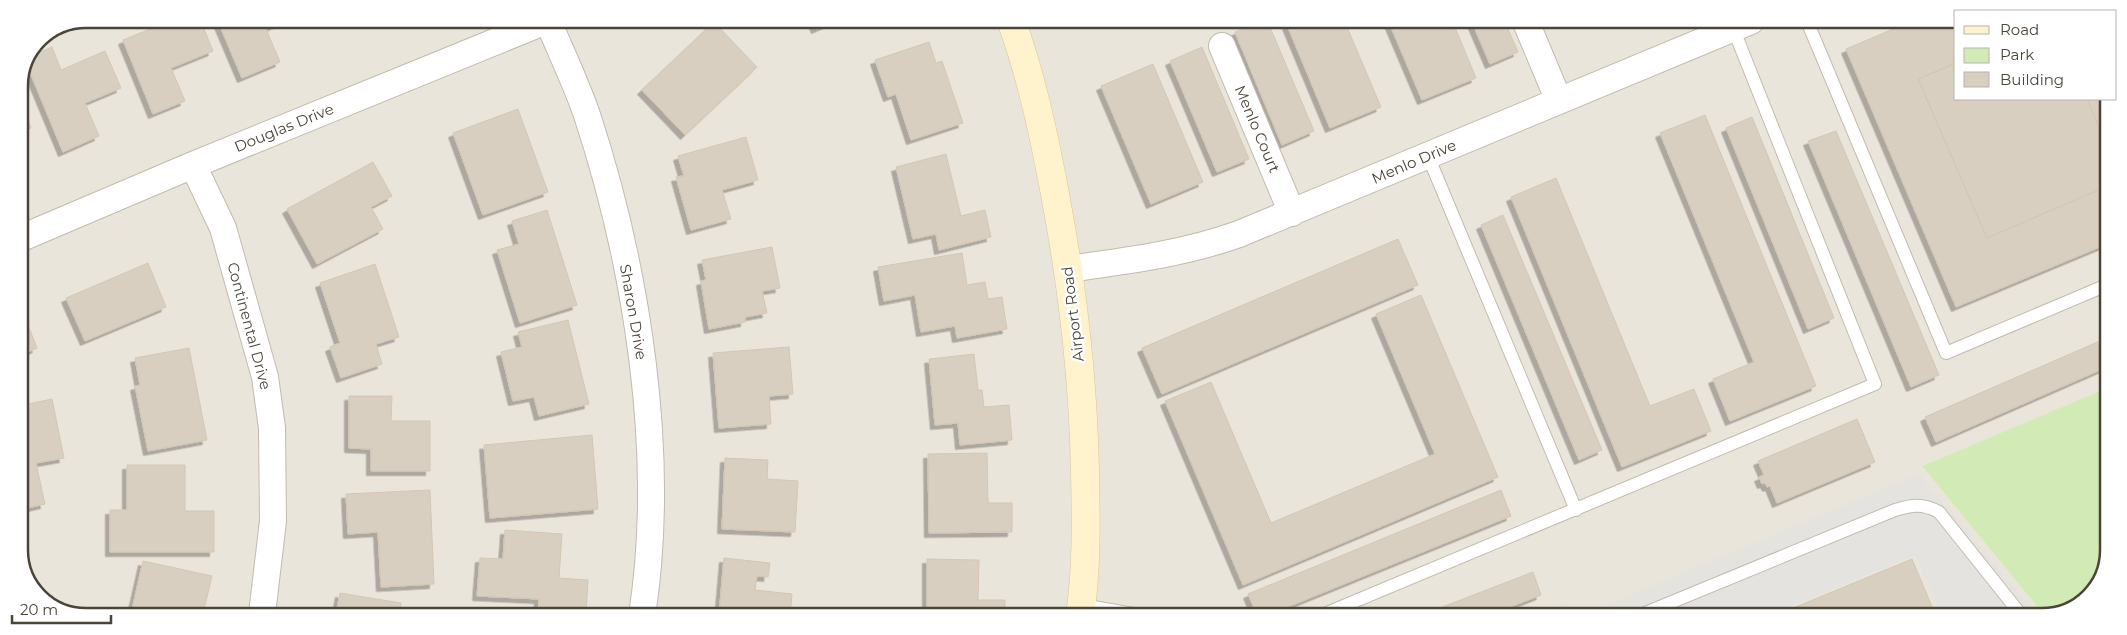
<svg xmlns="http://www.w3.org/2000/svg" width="2127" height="635" viewBox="0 0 2127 635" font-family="Montserrat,sans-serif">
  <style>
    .residential { fill: #eae5da }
    .green { fill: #d2eab5 }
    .parking { fill: #e5e3e0 }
    .building { fill: #d8cfc1; stroke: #d3c7b4; filter: url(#shadow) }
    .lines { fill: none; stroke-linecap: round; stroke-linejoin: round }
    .lane-casing { stroke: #c2bbae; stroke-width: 14 }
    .street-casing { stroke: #c2bbae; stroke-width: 28 }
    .secondary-casing { stroke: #d6c79b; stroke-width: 29 }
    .lane { stroke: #fff; stroke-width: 12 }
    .street { stroke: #fff; stroke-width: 26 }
    .secondary { stroke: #fff3cd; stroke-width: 28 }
    .labels { text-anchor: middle; stroke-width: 5; stroke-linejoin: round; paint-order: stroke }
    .street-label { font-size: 15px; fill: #4b4439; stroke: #fff }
    .rim { fill: none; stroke: #4b4439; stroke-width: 2.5 }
  </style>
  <defs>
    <filter id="shadow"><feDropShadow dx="-4.5" dy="4.5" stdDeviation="0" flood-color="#0004"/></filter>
  </defs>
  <rect width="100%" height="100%" fill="#f6f3ec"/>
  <path class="residential" d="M 86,19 L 1956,21 L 1956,99 L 2108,99 L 2107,388 L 1922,466 L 2044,615 L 2042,616 L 68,614 L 33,590 L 19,554 L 19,85 L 39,38 Z"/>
  <path class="green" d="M 2107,388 L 2106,567 L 2082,603 L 2044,615 L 1922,466 Z"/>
  <path class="parking" d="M 1919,474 L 2029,606 L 2006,616 L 1942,616 L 1915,555 L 1767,616 L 1579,616 Z
    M 1565,603 L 1570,616 L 1530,616 Z"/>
  <path class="building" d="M 175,19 L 200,19 L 213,51 L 171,68 L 185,101 L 153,114 L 123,40 Z
    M 217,19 L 289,19 L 266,29 L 280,62 L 242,78 Z
    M 812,20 L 837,20 L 816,29 Z
    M 1262,20 L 1267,20 L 1314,131 L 1282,145 L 1235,32 Z
    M 1285,20 L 1344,20 L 1381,107 L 1330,128 Z
    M 1388,20 L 1452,20 L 1476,78 L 1422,100 Z
    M 1471,20 L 1504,20 L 1518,52 L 1490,64 Z
    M 1912,21 L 1956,21 L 1956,63 L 1918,79 L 1987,238 L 2108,186 L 2107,244 L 1956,307 L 1846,49 Z
    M 714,22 L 757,67 L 685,135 L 642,90 Z
    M 929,42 L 936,63 L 942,61 L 963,123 L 911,140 L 896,94 L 888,97 L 875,60 Z
    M 52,47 L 61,70 L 105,51 L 121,88 L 85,103 L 99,136 L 63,152 L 27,65 L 31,56 Z
    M 1202,47 L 1249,159 L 1217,172 L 1170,61 Z
    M 1956,63 L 1956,99 L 2087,99 L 2108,148 L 2108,186 L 1987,238 L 1918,79 Z
    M 1153,64 L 1203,182 L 1151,204 L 1101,86 Z
    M 19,98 L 31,128 L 19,134 Z
    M 2087,99 L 2108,99 L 2108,148 Z
    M 518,109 L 548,192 L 483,215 L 453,133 Z
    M 1705,115 L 1816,386 L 1730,421 L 1713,379 L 1754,362 L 1660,133 Z
    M 1752,117 L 1834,318 L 1808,329 L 1726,128 Z
    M 1836,131 L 1939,375 L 1911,387 L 1808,141 Z
    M 746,137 L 758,180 L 722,190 L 731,219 L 691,230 L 676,177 L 684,176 L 678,156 Z
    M 946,154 L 961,216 L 985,210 L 991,237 L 939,250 L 936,234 L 913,239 L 896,167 Z
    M 373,162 L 392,196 L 371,207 L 383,229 L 317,264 L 287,209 Z
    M 1556,178 L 1650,406 L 1694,389 L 1711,431 L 1622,467 L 1511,197 Z
    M 547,210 L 577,305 L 520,323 L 497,250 L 519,244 L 512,221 Z
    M 1503,215 L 1602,450 L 1579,460 L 1481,225 Z
    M 1398,239 L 1418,285 L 1162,394 L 1142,348 Z
    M 772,247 L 780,288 L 762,291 L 767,313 L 745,317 L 745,322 L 709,329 L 701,281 L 706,280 L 702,260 Z
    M 962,253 L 967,285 L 985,282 L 988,299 L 1002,297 L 1007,329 L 957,338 L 955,326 L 921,332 L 915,295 L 884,301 L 878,267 Z
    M 148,263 L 166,307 L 85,341 L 66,298 Z
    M 375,264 L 399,337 L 376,344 L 382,364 L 341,378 L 330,347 L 340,343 L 320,283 Z
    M 1421,295 L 1498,477 L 1243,585 L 1165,401 L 1211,382 L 1271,523 L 1435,454 L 1376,314 Z
    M 22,310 L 37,348 L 19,356 L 19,311 Z
    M 568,320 L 589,404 L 539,416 L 534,397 L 513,401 L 501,352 L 522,347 L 518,332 Z
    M 2100,341 L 2107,355 L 2107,367 L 1936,442 L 1925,417 Z
    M 789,347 L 793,394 L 769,396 L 771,424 L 719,428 L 713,353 Z
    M 189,348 L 207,440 L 148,451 L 135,386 L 140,385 L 135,358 Z
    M 974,354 L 978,390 L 982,390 L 984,407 L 1009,405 L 1012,440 L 960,445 L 958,423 L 935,425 L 929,359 Z
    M 19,364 L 23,374 L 19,376 Z
    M 349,396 L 392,396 L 391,421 L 430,421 L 430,471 L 371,471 L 371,449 L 349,448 Z
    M 52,399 L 64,458 L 36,463 L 45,504 L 19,510 L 19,406 Z
    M 1857,419 L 1875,462 L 1777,503 L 1770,486 L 1767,487 L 1765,483 L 1762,484 L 1759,477 L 1764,475 L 1758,461 Z
    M 592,435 L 598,509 L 490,518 L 484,445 Z
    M 987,453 L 988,503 L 1012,503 L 1012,532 L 929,533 L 928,454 Z
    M 725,458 L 768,460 L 767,479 L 798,481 L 795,532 L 722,529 Z
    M 127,465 L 185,465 L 185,511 L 214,511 L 214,552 L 110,552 L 110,510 L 127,510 Z
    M 430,490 L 434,584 L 381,587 L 378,532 L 348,534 L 346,494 Z
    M 1501,490 L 1511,516 L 1268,615 L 1257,615 L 1248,594 Z
    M 505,530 L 562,534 L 559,578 L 588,580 L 586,615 L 538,613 L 539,599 L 477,596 L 480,558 L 503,559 Z
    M 724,558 L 770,563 L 768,577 L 757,576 L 755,590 L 792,594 L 790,615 L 719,615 Z
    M 927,559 L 979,560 L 978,600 L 1005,600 L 1005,615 L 927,615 Z
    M 1912,559 L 1936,616 L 1774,616 Z
    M 143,561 L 212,576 L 203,614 L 131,614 Z
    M 1533,572 L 1541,595 L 1487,616 L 1419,616 Z
    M 340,593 L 401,603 L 399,614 L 336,614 Z"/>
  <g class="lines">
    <g class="lane-casing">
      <path id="lane" d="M 1807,21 L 1946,353 L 2107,285
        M 1428,156 L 1576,510
        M 1082,605 L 1139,615
        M 1322,615 L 1875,384 L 1733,28
        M 1638,616 L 1895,510 C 1912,505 1922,503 1939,512 L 2022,616"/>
    </g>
    <g class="street-casing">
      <path id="street" d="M 1525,20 L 1559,101
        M 548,21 C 561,52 576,83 587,115 C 637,267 667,455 642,615
        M 1222,46 L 1292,213
        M 193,165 L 223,228 L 265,377 L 272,428 L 273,521 L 262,614
        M 19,239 L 193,165 L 551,19
        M 1068,269 C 1126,261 1183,254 1239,234 L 1751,21"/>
    </g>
    <g class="secondary-casing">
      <path id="secondary" d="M 1011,20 C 1031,75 1043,131 1054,189 C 1072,282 1083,376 1085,471 C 1086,519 1087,568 1080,615"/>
    </g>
    <use href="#lane" class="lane"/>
    <use href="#street" class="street"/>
    <use href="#secondary" class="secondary"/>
  </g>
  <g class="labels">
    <g class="street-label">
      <text transform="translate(284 128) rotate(-22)" y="5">Douglas Drive</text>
      <text transform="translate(1257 129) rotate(67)" y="5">Menlo Court</text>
      <text transform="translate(1414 162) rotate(-23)" y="5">Menlo Drive</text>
      <text transform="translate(633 312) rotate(80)" y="5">Sharon Drive</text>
      <text transform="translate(1073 314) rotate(-97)" y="5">Airport Road</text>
      <text transform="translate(249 326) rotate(75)" y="5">Continental Drive</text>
    </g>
  </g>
  <path d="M0 0H2127V635H0ZM86 28H2042A58 58 0 0 1 2100 86V550A58 58 0 0 1 2042 608H86A58 58 0 0 1 28 550V86A58 58 0 0 1 86 28Z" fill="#fff" fill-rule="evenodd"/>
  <path class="rim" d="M86 28H2042A58 58 0 0 1 2100 86V550A58 58 0 0 1 2042 608H86A58 58 0 0 1 28 550V86A58 58 0 0 1 86 28Z"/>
  <rect x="1954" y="10" width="162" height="90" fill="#ffffff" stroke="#b7b4b0"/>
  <rect x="1964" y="26" width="25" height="8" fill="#fff3cd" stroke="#b7b4b0"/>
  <text x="2000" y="35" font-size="15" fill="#4b4439">Road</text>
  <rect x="1964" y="48" width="25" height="15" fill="#d2eab5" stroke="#b7b4b0"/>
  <text x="2000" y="60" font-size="15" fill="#4b4439">Park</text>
  <rect x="1964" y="72" width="25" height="15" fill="#d8cfc1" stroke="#b7b4b0"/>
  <text x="2000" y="85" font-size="15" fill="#4b4439">Building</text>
  <path d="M12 615v8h99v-8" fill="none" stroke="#4b4439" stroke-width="2.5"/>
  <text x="20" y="615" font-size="15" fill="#4b4439" stroke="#ffffff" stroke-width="4" paint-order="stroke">20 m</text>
</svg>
